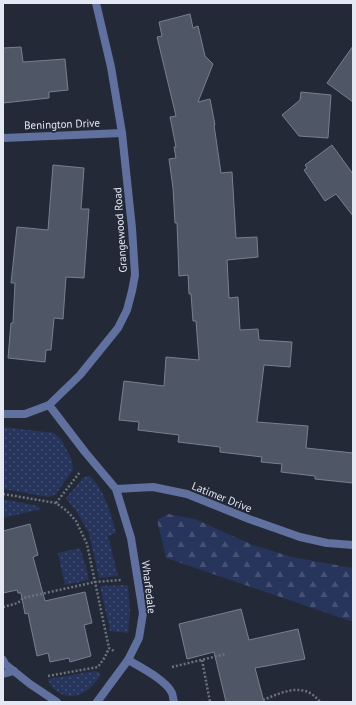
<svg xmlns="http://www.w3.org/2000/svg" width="356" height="705" viewBox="0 0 356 705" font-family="'PT Sans',sans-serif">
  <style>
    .grass { fill: url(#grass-dots) }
    .forest { fill: url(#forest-firs) }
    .building { fill: #4f5666; stroke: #787f91 }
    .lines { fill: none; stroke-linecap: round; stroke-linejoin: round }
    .path { stroke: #6d727f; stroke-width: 2.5; stroke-dasharray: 2 2; stroke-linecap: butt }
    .service { stroke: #60709f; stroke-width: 8 }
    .minor { stroke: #60709f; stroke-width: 8 }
    .labels { text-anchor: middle; stroke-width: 4; stroke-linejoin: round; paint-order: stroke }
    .street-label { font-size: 11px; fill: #e4e8f2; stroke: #232937 }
  </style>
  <defs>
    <pattern id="grass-dots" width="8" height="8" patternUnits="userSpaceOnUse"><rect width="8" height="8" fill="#27345c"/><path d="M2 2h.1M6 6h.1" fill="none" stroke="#465174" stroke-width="1.8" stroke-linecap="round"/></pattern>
    <pattern id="forest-firs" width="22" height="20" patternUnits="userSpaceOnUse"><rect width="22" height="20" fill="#27345c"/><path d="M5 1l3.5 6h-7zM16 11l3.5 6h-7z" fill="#465174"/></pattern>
  </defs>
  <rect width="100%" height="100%" fill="#232937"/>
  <path class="grass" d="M 3,427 L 54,433 L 61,439 L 72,460 L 73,470 L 56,494 L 49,497 L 3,489 Z
    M 90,476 C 105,491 111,513 116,533 L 108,536 L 118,576 L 99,578 L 89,533 L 78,514 L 66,498 L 84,477 Z
    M 3,499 L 38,506 L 41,509 L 3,518 Z
    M 80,548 L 85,563 L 89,580 L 65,585 L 58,553 Z
    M 128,585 L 130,612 L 128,633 L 110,631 L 100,586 Z
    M 95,671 L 98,672 L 101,675 C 96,682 91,689 83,693 C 70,700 52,694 48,679 Z"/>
  <path class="forest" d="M 168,514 L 195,519 L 253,545 L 292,557 L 353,568 L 353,622 L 166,558 L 157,520 Z"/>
  <path class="building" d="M 190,14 L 193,28 L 198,26 L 205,56 L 213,64 L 198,102 L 210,99 L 215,125 L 214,125 L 221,173 L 232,172 L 236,238 L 257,237 L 258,257 L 227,260 L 229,298 L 238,297 L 240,330 L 258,329 L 259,340 L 292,342 L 290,367 L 264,365 L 257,422 L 308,426 L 306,448 L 353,453 L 353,483 L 315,479 L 315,476 L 281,472 L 282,464 L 261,462 L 262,457 L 220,452 L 220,447 L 178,442 L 179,435 L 138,430 L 139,422 L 119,420 L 124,381 L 164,386 L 166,357 L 199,360 L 196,321 L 193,321 L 191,294 L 189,294 L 188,275 L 179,276 L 177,223 L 175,223 L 173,188 L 169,159 L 176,158 L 174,147 L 176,147 L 170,117 L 176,116 L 157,37 L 162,36 L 159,22 Z
    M 353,46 L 353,102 L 327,83 Z
    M 21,47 L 23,62 L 65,59 L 68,90 L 49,92 L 49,98 L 3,103 L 3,48 Z
    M 301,92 L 331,95 L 328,138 L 299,136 L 282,115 L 300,100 Z
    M 332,145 L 353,174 L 353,216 L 336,194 L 325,201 L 304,170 L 307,168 L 305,165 Z
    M 53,165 L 84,168 L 81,209 L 89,209 L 84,278 L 66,277 L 63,319 L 54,318 L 51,350 L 46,350 L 45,362 L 8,358 L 11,323 L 13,323 L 15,283 L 11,283 L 17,227 L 48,230 Z
    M 30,524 L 38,555 L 33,557 L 45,601 L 85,592 L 92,623 L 84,625 L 91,656 L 70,662 L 69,658 L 50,662 L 48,653 L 37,656 L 28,613 L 25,614 L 21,593 L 18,593 L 17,590 L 3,593 L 3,531 Z
    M 241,609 L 249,640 L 298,629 L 305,659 L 255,668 L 264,702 L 226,702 L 214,652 L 187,659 L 179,624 Z"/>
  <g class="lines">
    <path class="path" d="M 3,494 L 56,503 L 67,511 L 76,521 L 87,544 L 109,648 L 114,651
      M 56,503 L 80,472
      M 3,607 L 18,603 L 23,598 L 95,582 L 121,580
      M 202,660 L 210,702
      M 172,667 L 226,654
      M 48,676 L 98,667 L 105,657 L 109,648
      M 263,700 C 283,692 304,681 320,702"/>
    <path class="service" d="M 128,660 C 140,667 166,680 172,693 C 173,695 173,699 174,702
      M 3,674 L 14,671"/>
    <path class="minor" d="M 3,138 L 122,133
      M 49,405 L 85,452 L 116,489 L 153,487 L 187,494 L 249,519 L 300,537 L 327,543 L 353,545
      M 3,414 L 25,414 L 49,405 L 80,375 L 118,328 L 127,310 L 132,291 L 135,275 L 132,228 L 122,133 L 111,67 L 96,3
      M 3,660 L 5,664 L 30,684 L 57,702
      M 97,702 L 128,660 L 139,638 L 143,613 L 131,538 L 116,489"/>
  </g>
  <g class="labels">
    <g class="street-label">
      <text transform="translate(62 124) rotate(-2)" y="4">Benington Drive</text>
      <text transform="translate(120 230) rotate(-94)" y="4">Grangewood Road</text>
      <text transform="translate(222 497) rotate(22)" y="4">Latimer Drive</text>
      <text transform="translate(149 587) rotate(83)" y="4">Wharfedale</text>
    </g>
  </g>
  <rect width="356" height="705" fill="none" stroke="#e4e8f2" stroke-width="8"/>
</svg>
